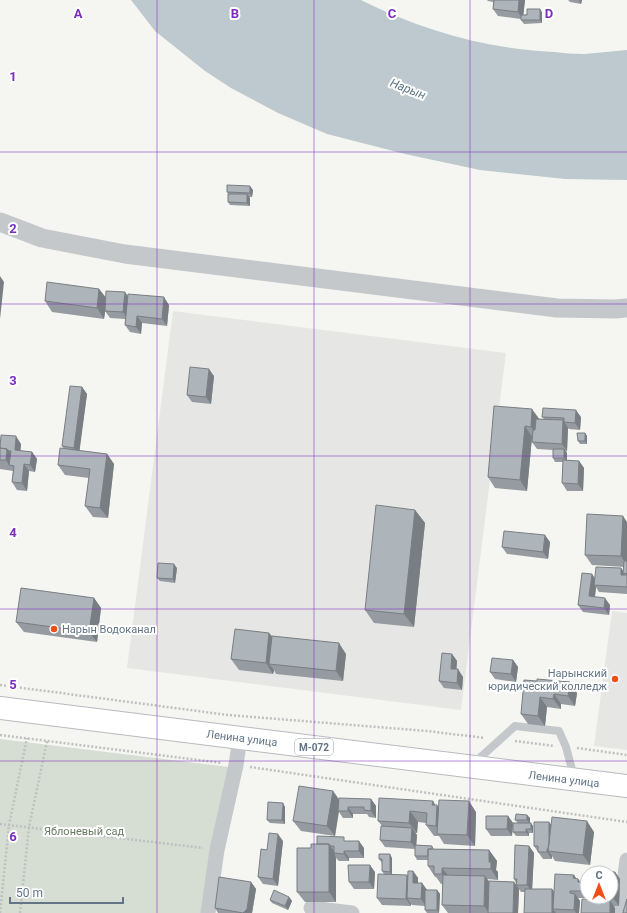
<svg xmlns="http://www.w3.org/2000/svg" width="627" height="913" viewBox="0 0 627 913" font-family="Roboto,sans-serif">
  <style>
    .built { fill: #e6e7e5 }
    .green { fill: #d6ddd2 }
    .water { fill: #bdc9ce }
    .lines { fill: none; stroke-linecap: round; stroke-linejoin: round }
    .primary-casing { stroke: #b7bbbf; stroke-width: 24 }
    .path { stroke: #bec0c2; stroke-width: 2.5; stroke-dasharray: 2 2; stroke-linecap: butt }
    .service { stroke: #c4c8cb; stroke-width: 8 }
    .minor { stroke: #c4c8cb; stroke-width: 15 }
    .tertiary { stroke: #c4c8cb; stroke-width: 19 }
    .primary { stroke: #fff; stroke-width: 22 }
    .wall { fill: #959ba0 }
    .shaded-wall { fill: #797e82 }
    .building { fill: #adb4ba; stroke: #797e82 }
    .grid { fill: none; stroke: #7b2cbf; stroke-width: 1; stroke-opacity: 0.55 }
    .poi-dot { fill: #f04e17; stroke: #fff; stroke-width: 1.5 }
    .labels { text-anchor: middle; stroke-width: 4; stroke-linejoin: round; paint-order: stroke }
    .shield { fill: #fff; stroke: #919eaa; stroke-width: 1 }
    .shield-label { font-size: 10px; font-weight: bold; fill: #627485 }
    .poi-label { font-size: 11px; fill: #627485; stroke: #fff; text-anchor: start }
    .street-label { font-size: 11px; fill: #627485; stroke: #fff }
    .park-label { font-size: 11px; fill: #667b61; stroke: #fff }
    .water-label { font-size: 12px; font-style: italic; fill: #5e7782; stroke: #fff }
    .grid-label { font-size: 13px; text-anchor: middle; font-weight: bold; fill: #7b2cbf; stroke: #fff; stroke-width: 4; stroke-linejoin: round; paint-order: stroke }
  </style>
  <rect width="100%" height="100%" fill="#f5f6f1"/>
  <path class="built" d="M 173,311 L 506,353 L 461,710 L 127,668 Z
    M 612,611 L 627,613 L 627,750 L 594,746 Z"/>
  <path class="green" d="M 0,739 L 229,767 L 201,913 L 0,913 Z"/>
  <path class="water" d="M 131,0 L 361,0 C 421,30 486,49 554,52 C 564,53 574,54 584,54 C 599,53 613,51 627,50 L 627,180 L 565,179 L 480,170 L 405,154 L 327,134 L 278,113 L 231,88 L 205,71 L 155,31 Z"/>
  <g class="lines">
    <g class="primary-casing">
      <path id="primary" d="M 0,708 L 627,786"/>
    </g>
    <path class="path" d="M 0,685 L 228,715 L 427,731 L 485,738
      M 0,735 L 222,763
      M 515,741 L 554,746
      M 577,748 L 627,755
      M 250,767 L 627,822
      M 0,824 L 203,848
      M 0,913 L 9,825 L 27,738
      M 20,913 L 29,827 L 47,741"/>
    <path class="service" d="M 473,764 L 515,726 L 559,731 L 566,747 L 574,777"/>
    <path class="minor" d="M 311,908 L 352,913
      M 208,913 L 217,850 L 236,765 L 240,738
      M 620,913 L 627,860"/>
    <path class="tertiary" d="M 0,222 L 42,238 L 125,254 L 557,308 L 615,309 L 627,308"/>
    <use href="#primary" class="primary"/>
  </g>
  <path class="wall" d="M 487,0 L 525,0 L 523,15 L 542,12 L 542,23 L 524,24 L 521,20 L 521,19 L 498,16 L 493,9 L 493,2 L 488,1 Z
    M 568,0 L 582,0 L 581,4 L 570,2 Z
    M 253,190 L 252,197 L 249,197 L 250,198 L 250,206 L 230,205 L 228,202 L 228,194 L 227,192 Z
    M 99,289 L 106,298 L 128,296 L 169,305 L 167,326 L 142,323 L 141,334 L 130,332 L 125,325 L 125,319 L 110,318 L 105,311 L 104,319 L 52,312 L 45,301 Z
    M 214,376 L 211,404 L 192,402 L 187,395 Z
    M 82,387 L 87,394 L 79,451 L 107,454 L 114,464 L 108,518 L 93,517 L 85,506 L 89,478 L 65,475 L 58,465 L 64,449 L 62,446 Z
    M 494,406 L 539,419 L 544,419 L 542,417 L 581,417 L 580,430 L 569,429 L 568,428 L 567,451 L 566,451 L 567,453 L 567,461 L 579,461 L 584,468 L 583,491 L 567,491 L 562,483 L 563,462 L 555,462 L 553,458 L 553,450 L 537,449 L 532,442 L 532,437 L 527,491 L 495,488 L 488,477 Z
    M 585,433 L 587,436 L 587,444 L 580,444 L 578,441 Z
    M 21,444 L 20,451 L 32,452 L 37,459 L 35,472 L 29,471 L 27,491 L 17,490 L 12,482 L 13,471 L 0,469 L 0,445 Z
    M 415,510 L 425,523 L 414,627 L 374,623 L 365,610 Z
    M 623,516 L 627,574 L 627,594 L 599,592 L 596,587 L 595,597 L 610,605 L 609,615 L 583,612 L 578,605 L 595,579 L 621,568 L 623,571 L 624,567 L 592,565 L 585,555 Z
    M 550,542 L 548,559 L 507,554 L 502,547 Z
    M 177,568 L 175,583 L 160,581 L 157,578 Z
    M 94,598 L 101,608 L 97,642 L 24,632 L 16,622 Z
    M 269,633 L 272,636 L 346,654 L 343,681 L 276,674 L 274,670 L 273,674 L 239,670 L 231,659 Z
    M 452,654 L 457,661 L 456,669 L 463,677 L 462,690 L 444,688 L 439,681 Z
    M 513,660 L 518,667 L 516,682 L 495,679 L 490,672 Z
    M 524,680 L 577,693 L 575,706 L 561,704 L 561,709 L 547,707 L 545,726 L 528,724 L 521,714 Z
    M 333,791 L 339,799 L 371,799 L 376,806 L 376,818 L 369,817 L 367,814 L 353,814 L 353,818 L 343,818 L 339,812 L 335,836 L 301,831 L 293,821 Z
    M 433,801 L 435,805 L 439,808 L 476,812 L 475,846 L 444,844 L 439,836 L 434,836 L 426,825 L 426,823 L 418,822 L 417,833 L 415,833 L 417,835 L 416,845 L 432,846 L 434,849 L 489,850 L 497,861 L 496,870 L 498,872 L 498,880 L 487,879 L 489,881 L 514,882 L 519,889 L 518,913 L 448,913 L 442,905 L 443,884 L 441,884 L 436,877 L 435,877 L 428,866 L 428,860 L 417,860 L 415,856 L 415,849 L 385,847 L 380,840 L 382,826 L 378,821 Z
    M 285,807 L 285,824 L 270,823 L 267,820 Z
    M 527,815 L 530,818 L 530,823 L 533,826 L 533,833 L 529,833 L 529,836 L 516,836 L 513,832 L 518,823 L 515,820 Z
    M 508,816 L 513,823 L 512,836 L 491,836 L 486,829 Z
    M 549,822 L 551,825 L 594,832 L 590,865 L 555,861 L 552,856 L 552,859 L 543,859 L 534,846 Z
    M 283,841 L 278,886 L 263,884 L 258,877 L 267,850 Z
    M 347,841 L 364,848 L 364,858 L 349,858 L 349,861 L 339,861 L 336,858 L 336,902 L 305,902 L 297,892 L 311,848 L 317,844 Z
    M 529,846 L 534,853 L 532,889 L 552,889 L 554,892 L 574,875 L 576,878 L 578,879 L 586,889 L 585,898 L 578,898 L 580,901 L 579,913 L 524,913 L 525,892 L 521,892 L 516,885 L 516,883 L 514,879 Z
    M 392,858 L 392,874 L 408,876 L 413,871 L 418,878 L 418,883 L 422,883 L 427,890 L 437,890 L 440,894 L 439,913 L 427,913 L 425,910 L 425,906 L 412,905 L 411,904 L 411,906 L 382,905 L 377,898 L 384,874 L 382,871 L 382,863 L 379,859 Z
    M 375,872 L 374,889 L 354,889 L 349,882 Z
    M 615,872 L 620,879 L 619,906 L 614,906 L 615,908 L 605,900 L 604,899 Z
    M 251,882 L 256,889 L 252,913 L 218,913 L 215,908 Z
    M 289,897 L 292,901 L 288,910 L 272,903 L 270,900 Z"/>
  <path class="shaded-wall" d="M 519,0 L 525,0 L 523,19 L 518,12 Z
    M 579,0 L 582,0 L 581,4 Z
    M 540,9 L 542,12 L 542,23 L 540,20 Z
    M 250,186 L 253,190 L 252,197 L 250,193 Z
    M 247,194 L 250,198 L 250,206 L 247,203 Z
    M 0,276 L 4,282 L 0,319 Z
    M 99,289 L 107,299 L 104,319 L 97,308 Z
    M 125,292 L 130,299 L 128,319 L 123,312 Z
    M 164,297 L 169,305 L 167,326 L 162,319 Z
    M 137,316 L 142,323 L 141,334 L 136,327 Z
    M 209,369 L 214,376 L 211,404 L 206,397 Z
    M 82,387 L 87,394 L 79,455 L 74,448 Z
    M 532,409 L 540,420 L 538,437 L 531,427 Z
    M 576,410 L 581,417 L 580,430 L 575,423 Z
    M 563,420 L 568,428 L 567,451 L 562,444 Z
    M 525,426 L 532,437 L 527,491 L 520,480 Z
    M 585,433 L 587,436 L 587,444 L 585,441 Z
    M 16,436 L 21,444 L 20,457 L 15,450 Z
    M 7,449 L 15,459 L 9,465 L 6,460 Z
    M 564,449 L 567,453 L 567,462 L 564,458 Z
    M 32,452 L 37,459 L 35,472 L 30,465 Z
    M 107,454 L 114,464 L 108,518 L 100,508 Z
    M 579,461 L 584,468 L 583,491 L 578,484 Z
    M 24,464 L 29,471 L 27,491 L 22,483 Z
    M 415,510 L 425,523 L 414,627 L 404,614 Z
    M 623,516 L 627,522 L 627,566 L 621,556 Z
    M 545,535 L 550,542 L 548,559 L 543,552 Z
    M 174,564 L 177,568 L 175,583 L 173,579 Z
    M 621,568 L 625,574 L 623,573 L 626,578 L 621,575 Z
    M 592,574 L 597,581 L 594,585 L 596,587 L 594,604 L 589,596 Z
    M 94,598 L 101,608 L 97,642 L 89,632 Z
    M 605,598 L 610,605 L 609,615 L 604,608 Z
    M 269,633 L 277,643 L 269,664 L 274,670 L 273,674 L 266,663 Z
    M 339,643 L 346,654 L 343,681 L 336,671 Z
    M 452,654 L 457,661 L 456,676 L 451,669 Z
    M 513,660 L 518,667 L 516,682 L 511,674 Z
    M 458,669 L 463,677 L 462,690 L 457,683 Z
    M 570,682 L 577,693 L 575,706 L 568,696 Z
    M 554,694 L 561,704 L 561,709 L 553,699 Z
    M 540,697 L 547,707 L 545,726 L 538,716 Z
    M 333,791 L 340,802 L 335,836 L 327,826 Z
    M 371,799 L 376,806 L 376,818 L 371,811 Z
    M 433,801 L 437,808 L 437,805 L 444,816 L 441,834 L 436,826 L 432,805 Z
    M 469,801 L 476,812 L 475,846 L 467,835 Z
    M 283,803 L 285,807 L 285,824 L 282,820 Z
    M 348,807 L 353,814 L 353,818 L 348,811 Z
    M 410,811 L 418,822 L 417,833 L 409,823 Z
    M 527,815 L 530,818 L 530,824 L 527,820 Z
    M 508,816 L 513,823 L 512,836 L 507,829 Z
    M 587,821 L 594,832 L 590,865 L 583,855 Z
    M 549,822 L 554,829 L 549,849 Z
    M 531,823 L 533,826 L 533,833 L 531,829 Z
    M 412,828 L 417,835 L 416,849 L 411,842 Z
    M 526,829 L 529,833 L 529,836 L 526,832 Z
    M 278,834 L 283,841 L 278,886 L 273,879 Z
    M 359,841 L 364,848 L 364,858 L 359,851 Z
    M 329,844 L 336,854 L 334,853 L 336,858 L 336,902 L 329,892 Z
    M 529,846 L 534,853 L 532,892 L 527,885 Z
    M 547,849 L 552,856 L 552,859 L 547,852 Z
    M 489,850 L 497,861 L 496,870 L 498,872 L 498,880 L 491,869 L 489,862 Z
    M 344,851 L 349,858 L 349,861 L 344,854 Z
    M 390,854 L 392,858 L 392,875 L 390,872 Z
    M 370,865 L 375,872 L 374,889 L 369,882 Z
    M 442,868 L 450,878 L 449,884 L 442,874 Z
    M 413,871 L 418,878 L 418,890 L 413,883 Z
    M 615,872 L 620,879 L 619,906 L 614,899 Z
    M 407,875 L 412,882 L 407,898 L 411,904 L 411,906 L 406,899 Z
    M 574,875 L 578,882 L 578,879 L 586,889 L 585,898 L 581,891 L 573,878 Z
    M 485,876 L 492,886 L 489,913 L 484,906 Z
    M 251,882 L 256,889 L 252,913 L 244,913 Z
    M 514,882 L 519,889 L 518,913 L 513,913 Z
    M 422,883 L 427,890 L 426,906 L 421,899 Z
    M 552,889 L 557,896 L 553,909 L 556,913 L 552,913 Z
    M 437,890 L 440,894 L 439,913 L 437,910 Z
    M 570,891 L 574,898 L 575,894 L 580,901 L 579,913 L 576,913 L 574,910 L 570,893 Z
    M 289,897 L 292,901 L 288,910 L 285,906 Z
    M 610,900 L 615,908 L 615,913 L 610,913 Z"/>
  <path class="building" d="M 494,0 L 519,0 L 518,12 L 493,9 Z
    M 527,9 L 540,9 L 540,20 L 521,20 L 521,15 L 527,15 Z
    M 227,185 L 250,186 L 250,193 L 227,192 Z
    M 228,194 L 247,194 L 247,203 L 228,202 Z
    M 47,282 L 99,289 L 97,308 L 45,301 Z
    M 106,291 L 125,292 L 123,312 L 105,311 Z
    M 128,294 L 164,297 L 162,319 L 137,316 L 136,327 L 125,325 Z
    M 190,367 L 209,369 L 206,397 L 187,395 Z
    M 70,386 L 82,387 L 74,448 L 62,446 Z
    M 494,406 L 532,409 L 531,427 L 525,426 L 520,480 L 488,477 Z
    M 543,408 L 576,410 L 575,423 L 564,422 L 564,418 L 542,417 Z
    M 536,419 L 563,420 L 562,444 L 532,442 L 533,430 L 535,430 Z
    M 577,433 L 585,433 L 585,441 L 578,441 Z
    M 1,435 L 16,436 L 15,450 L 32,452 L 30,465 L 24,464 L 22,483 L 12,482 L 14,466 L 9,465 L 11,451 L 9,451 L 7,449 L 0,448 Z
    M 0,448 L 7,449 L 6,460 L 0,460 Z
    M 60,448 L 107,454 L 100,508 L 85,506 L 90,469 L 58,465 Z
    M 553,449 L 564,449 L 564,458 L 553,458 Z
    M 563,460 L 579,461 L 578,484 L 562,483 Z
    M 376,505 L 415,510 L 404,614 L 365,610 Z
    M 587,514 L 623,516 L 621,556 L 585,555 Z
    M 504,531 L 545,535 L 543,552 L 502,547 Z
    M 624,561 L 627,561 L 627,574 L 623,573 Z
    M 158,563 L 174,564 L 173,579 L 157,578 Z
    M 596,567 L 621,568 L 621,575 L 627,575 L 627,587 L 594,585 Z
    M 582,573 L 592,574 L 589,596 L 605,598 L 604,608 L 578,605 Z
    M 21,588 L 94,598 L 89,632 L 16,622 Z
    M 235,629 L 269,633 L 266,663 L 231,659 Z
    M 272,636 L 339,643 L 336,671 L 269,664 Z
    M 442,653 L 452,654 L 451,669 L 458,669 L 457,683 L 439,681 Z
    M 492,658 L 513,660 L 511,674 L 490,672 Z
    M 537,679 L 570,682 L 568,696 L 554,694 L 553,699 L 540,697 L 538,716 L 521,714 L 524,680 L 537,681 Z
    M 299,786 L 333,791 L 327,826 L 293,821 Z
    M 339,798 L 371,799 L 371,811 L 364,810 L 364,807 L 348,807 L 348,811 L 338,811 Z
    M 379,798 L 433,801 L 432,805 L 437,805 L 436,826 L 426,825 L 427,813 L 410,811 L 409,823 L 378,821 Z
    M 439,800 L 469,801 L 467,835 L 437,834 Z
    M 268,802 L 283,803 L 282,820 L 267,820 Z
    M 516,814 L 527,815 L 527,820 L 515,820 Z
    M 486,816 L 508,816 L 507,829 L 486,829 Z
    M 552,817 L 587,821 L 583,855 L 548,851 Z
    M 534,822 L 549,822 L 549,843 L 548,849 L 547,849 L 547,852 L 538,852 L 538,846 L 534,846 Z
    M 513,823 L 531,823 L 531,829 L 526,829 L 526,832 L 513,832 Z
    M 381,826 L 412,828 L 411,842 L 380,840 Z
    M 269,833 L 278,834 L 273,879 L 258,877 L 261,849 L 267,850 Z
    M 317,836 L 344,837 L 344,841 L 359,841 L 359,851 L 344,851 L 344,854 L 334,853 L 334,846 L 331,846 L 329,844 L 317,844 Z
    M 311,844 L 329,844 L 329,892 L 297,892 L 297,848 L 311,848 Z
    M 415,845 L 432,846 L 432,849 L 428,849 L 428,856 L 415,856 Z
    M 515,845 L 529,846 L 527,885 L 516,885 L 517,879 L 514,879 Z
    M 428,849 L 489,850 L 489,862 L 491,862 L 491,869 L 442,868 L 442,874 L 434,874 L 434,866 L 428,866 Z
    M 379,854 L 390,854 L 390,872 L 382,871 L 382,859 L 379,859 Z
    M 348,865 L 370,865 L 369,882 L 349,882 Z
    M 408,871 L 413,871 L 413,883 L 422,883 L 421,899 L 407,898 Z
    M 591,871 L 615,872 L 614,899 L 604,899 L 604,897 L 611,897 L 611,873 L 590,873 Z
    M 378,874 L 407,875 L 406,899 L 377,898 Z
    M 555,874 L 574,875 L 573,878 L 578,879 L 578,882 L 581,882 L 581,891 L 570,891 L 570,893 L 575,894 L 574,910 L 553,909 Z
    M 443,875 L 485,876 L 484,906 L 442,905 Z
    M 219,877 L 251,882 L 247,909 L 243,913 L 215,908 Z
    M 489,881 L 514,882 L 513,913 L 488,913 Z
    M 525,889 L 552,889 L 552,913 L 524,913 Z
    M 274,890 L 289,897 L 285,906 L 270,900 Z
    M 425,890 L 437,890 L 437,910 L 425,910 Z
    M 582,899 L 610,900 L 610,913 L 581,913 Z
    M 627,899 L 627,913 L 623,913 L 623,912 Z"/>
  <path class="grid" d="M 157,0 L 157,913M 314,0 L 314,913M 470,0 L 470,913M 0,152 L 627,152M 0,304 L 627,304M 0,456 L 627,456M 0,609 L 627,609M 0,761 L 627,761"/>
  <g class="poi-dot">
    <circle cx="54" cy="629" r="4"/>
    <circle cx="615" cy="679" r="4"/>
  </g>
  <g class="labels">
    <rect class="shield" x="295" y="739" width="38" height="16" rx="3"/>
    <g class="shield-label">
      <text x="314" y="751">М-072</text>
    </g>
    <g class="poi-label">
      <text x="62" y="633">Нарын Водоканал</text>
      <text x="607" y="677" text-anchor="end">Нарынский<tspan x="607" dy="13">юридический колледж</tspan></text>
    </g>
    <g class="street-label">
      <text transform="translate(242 738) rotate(7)" y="4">Ленина улица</text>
      <text transform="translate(564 779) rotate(7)" y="4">Ленина улица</text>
    </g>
    <g class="park-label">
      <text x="84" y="835">Яблоневый сад</text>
    </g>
    <g class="water-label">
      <text transform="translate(408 89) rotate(21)" y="4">Нарын</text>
    </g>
  </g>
  <g class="grid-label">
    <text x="78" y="18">A</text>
    <text x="235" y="18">B</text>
    <text x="392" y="18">C</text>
    <text x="549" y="18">D</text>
    <text x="13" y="81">1</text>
    <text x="13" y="233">2</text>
    <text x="13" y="385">3</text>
    <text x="13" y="537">4</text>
    <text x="13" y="689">5</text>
    <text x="13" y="841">6</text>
  </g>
  <g transform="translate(599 885)"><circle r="19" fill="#ffffff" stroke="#c0c7ce"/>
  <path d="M0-3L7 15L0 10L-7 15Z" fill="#f04e17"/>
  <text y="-6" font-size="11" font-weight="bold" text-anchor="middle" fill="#627485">С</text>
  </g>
  <path d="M10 897v6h113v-6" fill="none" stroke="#627485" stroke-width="2"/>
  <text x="16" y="897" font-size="12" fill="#627485" stroke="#ffffff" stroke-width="3" paint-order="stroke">50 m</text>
</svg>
